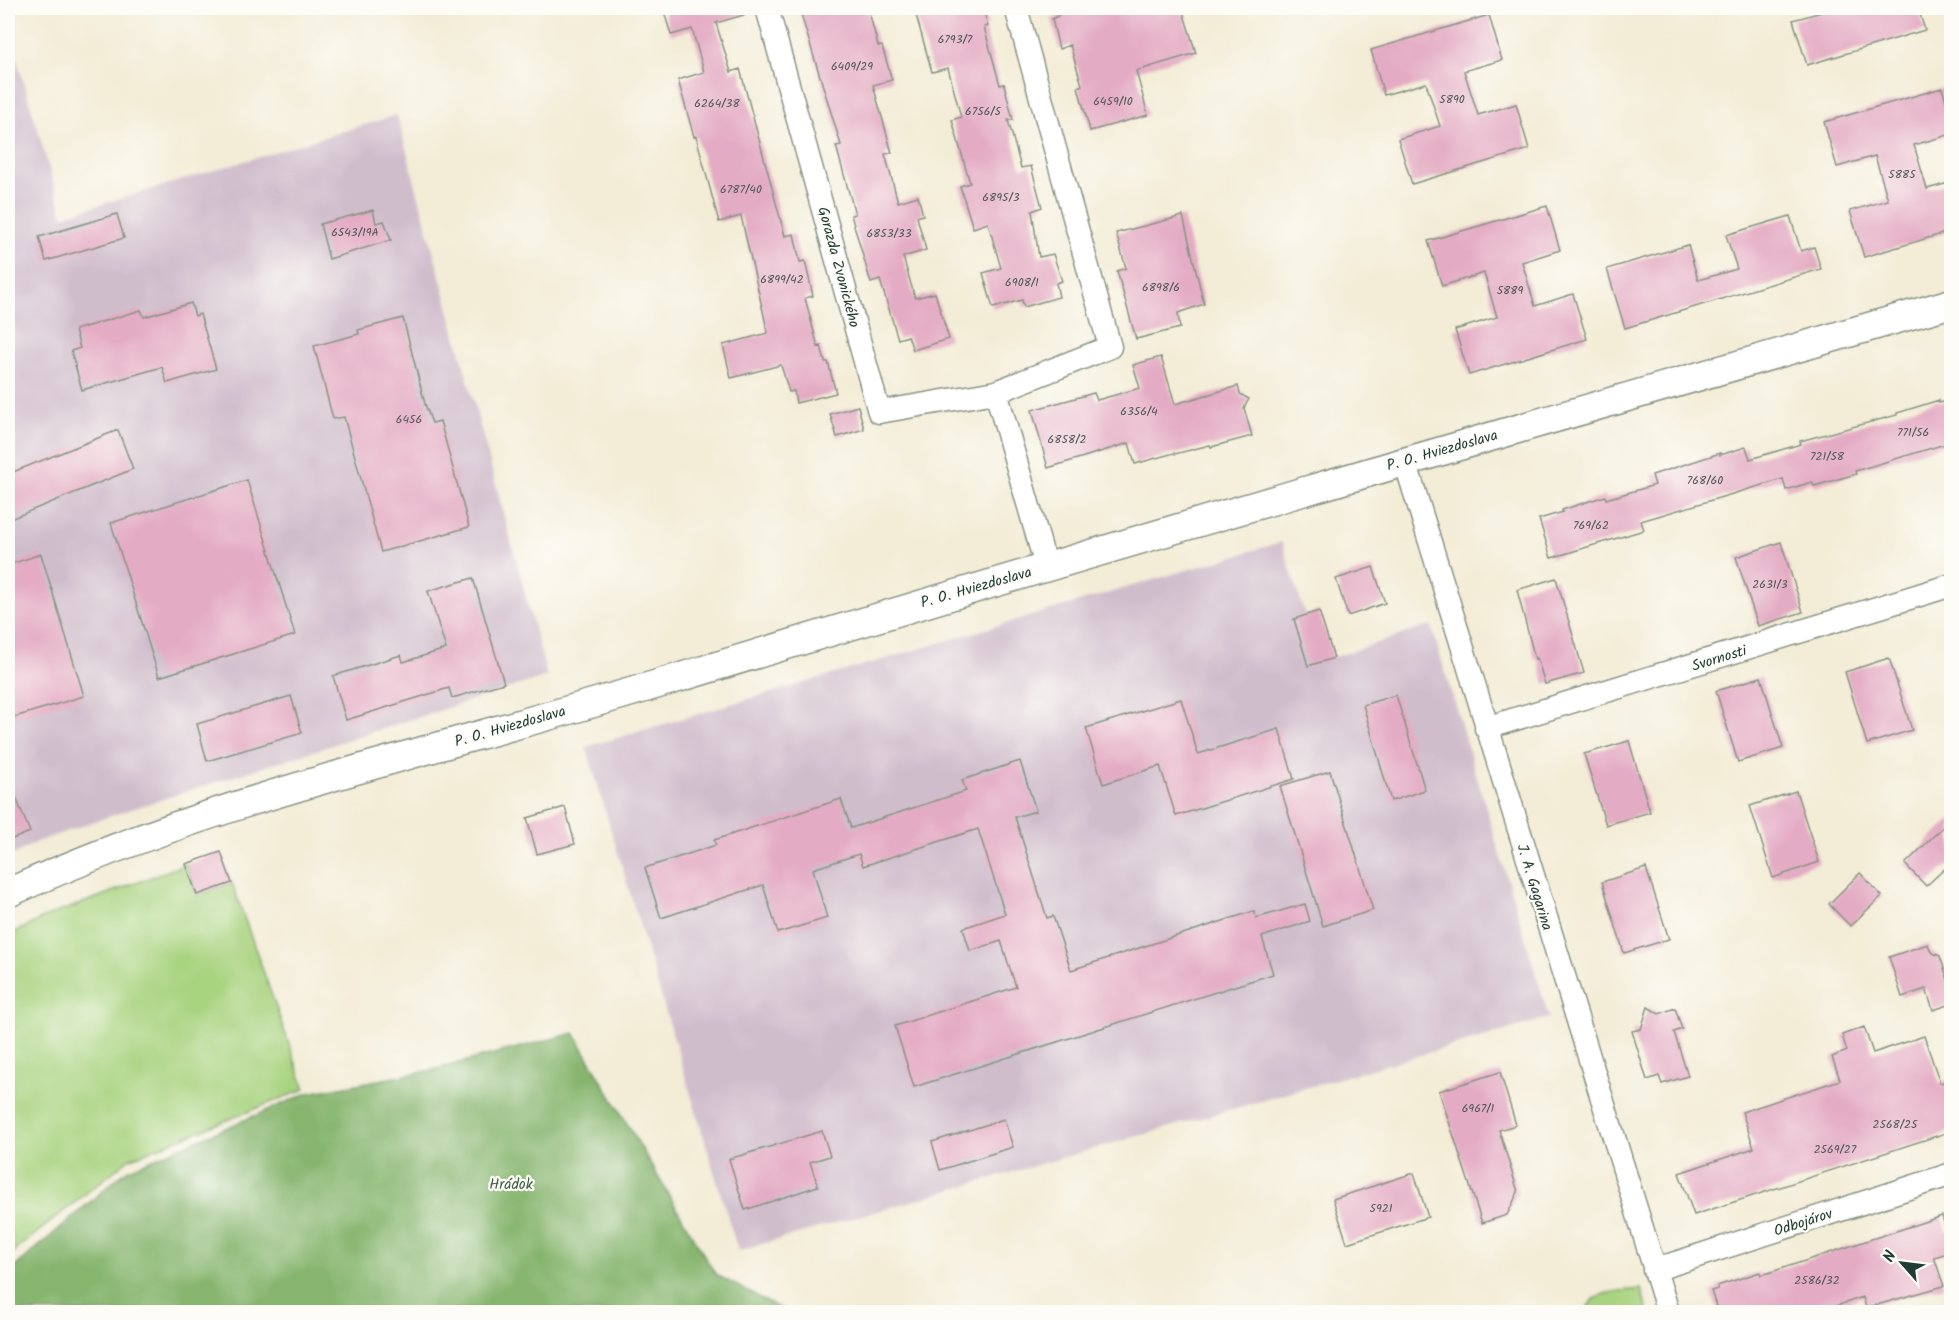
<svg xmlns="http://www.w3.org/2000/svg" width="1959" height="1320" viewBox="0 0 1959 1320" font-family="Kalam,sans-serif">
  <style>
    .industrial { fill: #d0bdcc }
    .green { fill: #a8d37f; stroke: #64885a; stroke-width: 1.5 }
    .forest { fill: #86b56e; stroke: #527951; stroke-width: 1.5 }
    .building { fill: #e4acc4 }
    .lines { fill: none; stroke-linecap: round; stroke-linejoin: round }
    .minor-casing { stroke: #899485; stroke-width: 25 }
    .tertiary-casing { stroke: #899485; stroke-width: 31 }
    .minor { stroke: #fff; stroke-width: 22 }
    .tertiary { stroke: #fff; stroke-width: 28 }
    .labels { text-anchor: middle; stroke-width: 4.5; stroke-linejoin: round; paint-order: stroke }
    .number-label { font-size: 12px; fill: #505958 }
    .street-label { font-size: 15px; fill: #1f3d34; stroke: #fdfcf7 }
    .park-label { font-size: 15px; fill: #416247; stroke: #fdfcf7 }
  </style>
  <rect width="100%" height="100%" fill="#fdfcf7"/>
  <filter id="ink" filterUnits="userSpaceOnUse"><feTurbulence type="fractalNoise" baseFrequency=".0167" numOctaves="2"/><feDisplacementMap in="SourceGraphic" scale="12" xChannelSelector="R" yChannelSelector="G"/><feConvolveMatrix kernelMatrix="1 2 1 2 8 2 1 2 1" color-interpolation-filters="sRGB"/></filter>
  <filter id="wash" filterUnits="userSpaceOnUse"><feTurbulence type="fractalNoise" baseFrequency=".008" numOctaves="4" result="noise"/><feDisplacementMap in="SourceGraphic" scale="24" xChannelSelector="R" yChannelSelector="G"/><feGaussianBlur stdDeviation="1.35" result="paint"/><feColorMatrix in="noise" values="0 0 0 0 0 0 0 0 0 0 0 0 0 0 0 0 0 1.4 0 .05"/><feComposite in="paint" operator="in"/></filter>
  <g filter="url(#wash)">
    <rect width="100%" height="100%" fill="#f3ecd6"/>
    <path class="industrial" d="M 8,29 L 63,216 L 397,115 L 547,676 L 107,817 L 36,842 L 8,858 Z
      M 1282,542 L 1305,615 L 1293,619 L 1308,666 L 1431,625 L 1549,1018 L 738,1251 L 586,747 Z"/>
    <path class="green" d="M 186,864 L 197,895 L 232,883 L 305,1089 L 129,1159 L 8,1256 L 8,936 L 43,918 Z
      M 1641,1289 L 1648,1312 L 1586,1312 C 1592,1289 1620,1292 1641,1289 Z"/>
    <path class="forest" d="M 574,1033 L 715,1274 L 786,1312 L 8,1312 L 8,1273 L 127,1170 L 308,1093 L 433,1070 Z"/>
    <g id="blocks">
      <path class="building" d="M 663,8 L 746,8 L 747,14 L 716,23 L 731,72 L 740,69 L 785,236 L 794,234 L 800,262 L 805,261 L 813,296 L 805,298 L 818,347 L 821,346 L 825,362 L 828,362 L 836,393 L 796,403 L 794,391 L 789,392 L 781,365 L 731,378 L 723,345 L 768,333 L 741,216 L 719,222 L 696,136 L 694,137 L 678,80 L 704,72 L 692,29 L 671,35 Z
        M 799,8 L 868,8 L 878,46 L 882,46 L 892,80 L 873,85 L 892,153 L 885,154 L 898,202 L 918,196 L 923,215 L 917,217 L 926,250 L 903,257 L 915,298 L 935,293 L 949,339 L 913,350 L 908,336 L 898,339 L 880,280 L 871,283 L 851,215 L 855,214 L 836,146 L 841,145 Z
        M 943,8 L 983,8 L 988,26 L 984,27 L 1000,85 L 1004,84 L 1013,120 L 1008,120 L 1021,168 L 1031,166 L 1042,207 L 1032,211 L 1039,257 L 1053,254 L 1062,281 L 1056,283 L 1059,297 L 1024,307 L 1022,300 L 993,308 L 983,273 L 1001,268 L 988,223 L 973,228 L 960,186 L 970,183 L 952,120 L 961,117 L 948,68 L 932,72 L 916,15 Z
        M 1055,8 L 1182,8 L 1196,53 L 1136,71 L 1148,115 L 1090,131 L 1078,87 L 1082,85 L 1070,45 L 1059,49 L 1052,19 L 1058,16 Z
        M 1836,8 L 1918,8 L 1925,30 L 1807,65 L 1793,20 Z
        M 1489,15 L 1502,60 L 1464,71 L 1478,115 L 1516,104 L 1529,149 L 1412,184 L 1398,139 L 1440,126 L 1426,83 L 1384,95 L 1371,50 Z
        M 1942,88 L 1952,120 L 1952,134 L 1914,145 L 1927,189 L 1952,182 L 1952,231 L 1864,257 L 1850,211 L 1888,200 L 1875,156 L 1837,167 L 1824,122 Z
        M 1547,206 L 1560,250 L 1522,262 L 1535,306 L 1573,294 L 1587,339 L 1469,375 L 1455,330 L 1497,317 L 1484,273 L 1442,286 L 1428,241 Z
        M 373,210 L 376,223 L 384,221 L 391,240 L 329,259 L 320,224 Z
        M 117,214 L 124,238 L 46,261 L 39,237 Z
        M 1183,216 L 1204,304 L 1178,313 L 1180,328 L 1136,339 L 1117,271 L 1126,268 L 1116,233 Z
        M 1790,216 L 1801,251 L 1814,247 L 1821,269 L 1625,328 L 1607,269 L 1688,245 L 1698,280 L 1737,269 L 1726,235 Z
        M 191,303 L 195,316 L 200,314 L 216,369 L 167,383 L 162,367 L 82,390 L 71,351 L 80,348 L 75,330 L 141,310 L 144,317 Z
        M 403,318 L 425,404 L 432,423 L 440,421 L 469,527 L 381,552 L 344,417 L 333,419 L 314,346 L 359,334 L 358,330 Z
        M 1161,357 L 1175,404 L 1238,386 L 1240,394 L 1249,399 L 1244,408 L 1252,436 L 1211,447 L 1210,445 L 1175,454 L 1174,453 L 1135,464 L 1129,443 L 1048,468 L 1032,410 L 1094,393 L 1097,400 L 1140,388 L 1133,365 Z
        M 1952,399 L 1952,442 L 1855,471 L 1856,474 L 1814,486 L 1812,482 L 1786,490 L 1783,479 L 1641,521 L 1644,530 L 1551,558 L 1539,519 L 1563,512 L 1562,510 L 1605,496 L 1606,499 L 1655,485 L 1652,475 L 1720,453 L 1720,455 L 1746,447 L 1750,459 L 1801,444 L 1800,441 L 1897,415 L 1897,413 L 1939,400 L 1939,403 Z
        M 858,406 L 864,429 L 837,437 L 830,414 Z
        M 118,430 L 133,469 L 8,520 L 8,474 Z
        M 247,480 L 295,635 L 159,677 L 111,523 Z
        M 1781,542 L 1803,612 L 1758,626 L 1736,557 Z
        M 41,554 L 84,696 L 8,719 L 8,565 Z
        M 1373,567 L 1385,603 L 1348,616 L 1336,579 Z
        M 473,578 L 504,683 L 452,698 L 449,688 L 346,720 L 333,676 L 401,655 L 403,662 L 446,649 L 428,591 Z
        M 1556,578 L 1584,673 L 1545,684 L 1537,658 L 1535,659 L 1517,590 Z
        M 1319,611 L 1334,658 L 1308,666 L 1294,619 Z
        M 1889,658 L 1912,730 L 1867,744 L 1845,672 Z
        M 1761,677 L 1783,748 L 1738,762 L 1716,691 Z
        M 1396,695 L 1425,790 L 1391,801 L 1363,705 Z
        M 291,696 L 302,733 L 207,761 L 197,724 Z
        M 1181,699 L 1198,754 L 1279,729 L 1294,779 L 1176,816 L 1160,766 L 1103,784 L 1086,728 Z
        M 1629,741 L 1650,812 L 1606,825 L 1584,754 Z
        M 1020,761 L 1036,811 L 1015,817 L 1047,918 L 1053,916 L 1071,970 L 1254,911 L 1256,918 L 1305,904 L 1310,921 L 1262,937 L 1273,974 L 914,1087 L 895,1026 L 1016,987 L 1001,941 L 970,951 L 963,928 L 1005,914 L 978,829 L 863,866 L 859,854 L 813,869 L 827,918 L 778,933 L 763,885 L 661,918 L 645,868 L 716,845 L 714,840 L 841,799 L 851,828 L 966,791 L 962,780 Z
        M 1330,771 L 1373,910 L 1323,926 L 1280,786 Z
        M 8,778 L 30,832 L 8,841 Z
        M 1796,791 L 1819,862 L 1773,878 L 1750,806 Z
        M 565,807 L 575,844 L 537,854 L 527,818 Z
        M 1952,818 L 1952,862 L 1926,886 L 1905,864 Z
        M 221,852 L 232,883 L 197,895 L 186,864 Z
        M 1646,868 L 1669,939 L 1624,953 L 1602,882 Z
        M 1860,873 L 1882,896 L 1850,926 L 1829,904 Z
        M 1928,944 L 1931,952 L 1940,956 L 1952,992 L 1952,1004 L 1933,1010 L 1926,989 L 1902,997 L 1889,957 Z
        M 1648,1007 L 1659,1014 L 1675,1008 L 1682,1029 L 1674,1032 L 1688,1076 L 1662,1084 L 1659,1076 L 1647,1080 L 1632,1031 L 1641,1029 Z
        M 1864,1027 L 1873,1053 L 1924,1036 L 1940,1083 L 1952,1079 L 1952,1131 L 1694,1215 L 1679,1173 L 1754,1148 L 1742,1112 L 1840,1080 L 1832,1057 L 1847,1051 L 1842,1035 Z
        M 1500,1072 L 1516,1125 L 1499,1130 L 1518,1192 L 1507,1215 L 1482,1223 L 1439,1091 Z
        M 1004,1119 L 1013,1147 L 940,1170 L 932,1142 Z
        M 822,1131 L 830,1156 L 810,1162 L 818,1186 L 745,1210 L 729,1159 Z
        M 1414,1173 L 1428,1217 L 1347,1243 L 1333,1199 Z
        M 1942,1216 L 1947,1232 L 1952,1230 L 1952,1252 L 1934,1257 L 1944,1286 L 1866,1308 L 1863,1297 L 1818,1312 L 1718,1312 L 1711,1291 L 1718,1289 L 1717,1286 L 1760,1272 L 1761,1275 L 1768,1273 Z"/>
    </g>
  </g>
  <g filter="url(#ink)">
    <use href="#blocks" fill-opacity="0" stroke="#899485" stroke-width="1.5"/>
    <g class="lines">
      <g class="minor-casing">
        <path id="minor" d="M 767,8 L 879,412 L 996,392 L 1046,566
          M 996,392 L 1110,347 L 1016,8
          M 1405,461 L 1668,1312
          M 1486,728 L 1952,585
          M 1654,1270 L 1952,1174"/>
      </g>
      <g class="tertiary-casing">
        <path id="tertiary" d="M 8,893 C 215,798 440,750 658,684 C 1088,553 1520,428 1952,303"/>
      </g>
      <use href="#minor" class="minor"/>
      <use href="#tertiary" class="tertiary"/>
    </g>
  </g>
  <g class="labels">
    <g class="number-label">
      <text x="955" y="43">6793/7</text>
      <text x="852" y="70">6409/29</text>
      <text x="1452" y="103">5890</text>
      <text x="1113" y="105">6459/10</text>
      <text x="717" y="107">6264/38</text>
      <text x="983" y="115">6756/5</text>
      <text x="1902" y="178">5885</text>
      <text x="741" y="193">6787/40</text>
      <text x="1001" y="201">6895/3</text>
      <text x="355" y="236">6543/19A</text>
      <text x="889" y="237">6853/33</text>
      <text x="782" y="283">6899/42</text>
      <text x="1022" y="286">6908/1</text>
      <text x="1161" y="291">6898/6</text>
      <text x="1510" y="294">5889</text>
      <text x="1139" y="415">6356/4</text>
      <text x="409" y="423">6456</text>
      <text x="1913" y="436">771/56</text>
      <text x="1067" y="443">6858/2</text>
      <text x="1827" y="460">721/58</text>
      <text x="1705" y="484">768/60</text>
      <text x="1591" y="529">769/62</text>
      <text x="1770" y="588">2631/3</text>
      <text x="1478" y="1112">6967/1</text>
      <text x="1895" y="1128">2568/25</text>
      <text x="1835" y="1153">2569/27</text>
      <text x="1381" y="1212">5921</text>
      <text x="1817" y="1284">2586/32</text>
    </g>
    <g class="street-label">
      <text transform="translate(839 267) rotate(75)" y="5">Gorazda Zvonického</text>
      <text transform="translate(1442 450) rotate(-16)" y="5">P. O. Hviezdoslava</text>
      <text transform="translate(976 587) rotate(-16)" y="5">P. O. Hviezdoslava</text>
      <text transform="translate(1719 658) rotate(-17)" y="5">Svornosti</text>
      <text transform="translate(510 726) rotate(-16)" y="5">P. O. Hviezdoslava</text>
      <text transform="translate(1535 887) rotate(73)" y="5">J. A. Gagarina</text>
      <text transform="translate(1803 1222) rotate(-18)" y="5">Odbojárov</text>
    </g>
    <g class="park-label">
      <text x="511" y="1189">Hrádok</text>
    </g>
  </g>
  <rect width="1959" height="1320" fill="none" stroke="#fdfcf7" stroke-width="30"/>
  <g transform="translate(1902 1263) rotate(298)" stroke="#fdfcf7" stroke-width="4.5" paint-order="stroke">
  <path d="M0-4.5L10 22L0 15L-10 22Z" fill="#1f3d34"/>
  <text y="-9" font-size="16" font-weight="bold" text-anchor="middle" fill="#1f3d34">N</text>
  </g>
</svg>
